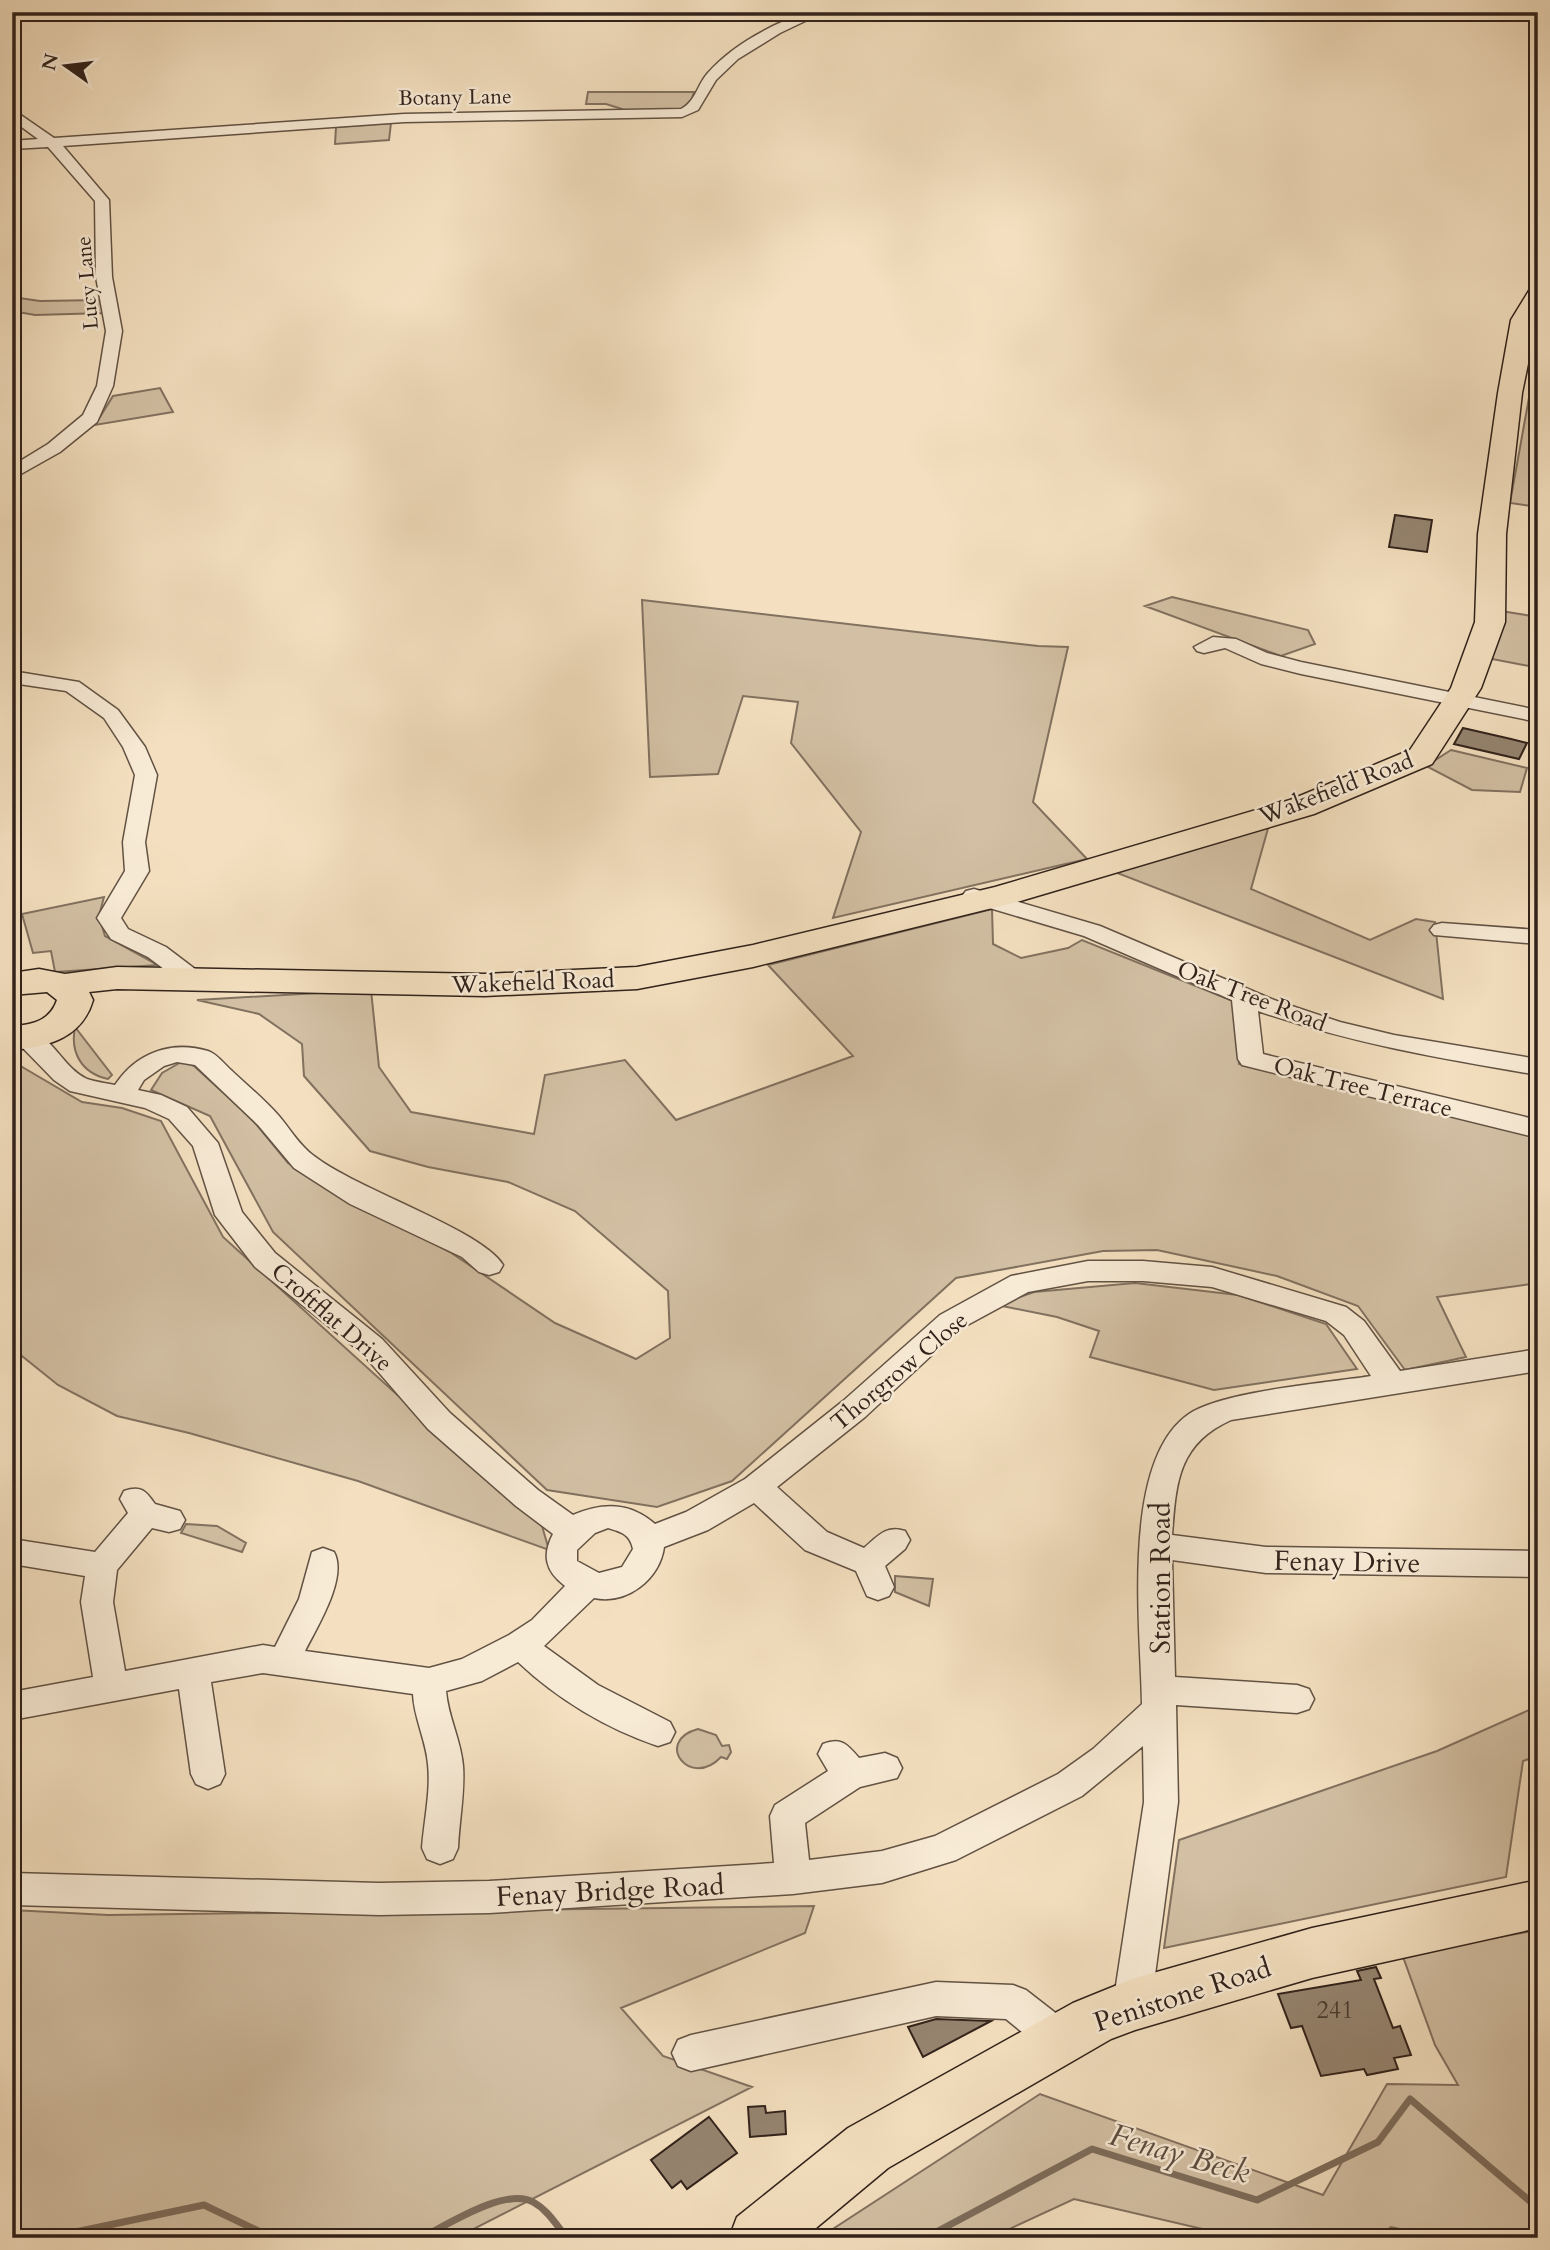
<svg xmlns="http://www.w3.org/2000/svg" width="1550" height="2250" viewBox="0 0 1550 2250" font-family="Cardo,serif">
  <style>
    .green { fill: #d3c0a4; stroke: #827160; stroke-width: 2 }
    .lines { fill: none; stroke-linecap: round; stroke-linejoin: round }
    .stream { stroke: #7e6d5c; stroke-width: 7 }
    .building { fill: #968571; stroke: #31221b; stroke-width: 2 }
    .minor-casing { stroke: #625244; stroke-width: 3 }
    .highway-casing { stroke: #31221b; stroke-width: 3 }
    .minor { fill: #f8ebd6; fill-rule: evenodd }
    .highway { fill: #f4e0c0; fill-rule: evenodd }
    .labels { text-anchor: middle; stroke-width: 5; stroke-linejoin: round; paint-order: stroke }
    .far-street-label { font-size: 21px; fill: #31221b; stroke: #f8ebd6 }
    .street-label { font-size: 24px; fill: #31221b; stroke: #f8ebd6 }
    .near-number-label { font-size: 24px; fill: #4a3b30 }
    .near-street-label { font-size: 28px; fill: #31221b; stroke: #f8ebd6 }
    .near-water-label { font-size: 32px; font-style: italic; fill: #5e4e41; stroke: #f8ebd6 }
  </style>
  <rect width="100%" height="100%" fill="#f4e0c0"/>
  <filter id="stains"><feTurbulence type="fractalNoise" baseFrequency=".00286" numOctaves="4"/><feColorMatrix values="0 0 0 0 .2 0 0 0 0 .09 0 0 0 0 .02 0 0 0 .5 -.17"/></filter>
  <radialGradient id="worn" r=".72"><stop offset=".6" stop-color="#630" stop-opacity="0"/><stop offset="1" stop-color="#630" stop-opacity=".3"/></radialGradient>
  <path class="green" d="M 588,92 L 694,92 L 690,104 L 683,109 L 623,114 L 622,109 L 606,104 L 586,104 Z
    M 391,123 L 389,140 L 335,144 L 336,127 Z
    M 12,297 L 40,301 L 101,300 L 105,313 L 35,315 L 12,311 Z
    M 1531,368 L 1538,369 L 1538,507 L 1510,503 L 1530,392 Z
    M 160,388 L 173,412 L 95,425 L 113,396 Z
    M 1172,597 L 1308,630 L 1315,644 L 1281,656 L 1145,606 Z
    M 642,600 L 1038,646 L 1068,647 L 1033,802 L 1087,859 L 833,918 L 861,832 L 791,743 L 798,702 L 743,696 L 718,774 L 650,777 Z
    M 1501,611 L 1538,617 L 1538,656 L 1534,667 L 1492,659 Z
    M 1451,750 L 1527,768 L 1520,792 L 1472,790 L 1426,766 Z
    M 1269,825 L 1251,889 L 1370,940 L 1416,919 L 1435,922 L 1443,999 L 1112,871 Z
    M 104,897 L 99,916 L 105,936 L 158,965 L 55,972 L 51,951 L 33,953 L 22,914 Z
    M 992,909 L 993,944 L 1021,958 L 1068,948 L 1082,940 L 1233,1001 L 1239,1064 L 1538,1136 L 1538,1283 L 1437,1297 L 1466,1357 L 1405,1370 L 1358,1306 L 1277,1276 L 1157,1250 L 1103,1251 L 956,1278 L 732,1481 L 657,1507 L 547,1490 L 273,1232 L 210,1116 L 151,1090 L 162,1073 L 183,1061 L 194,1066 L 251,1118 L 288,1163 L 348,1199 L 450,1252 L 555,1323 L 636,1359 L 670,1338 L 668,1291 L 575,1211 L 508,1182 L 428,1167 L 370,1151 L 304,1076 L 302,1044 L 259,1014 L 197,1000 L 371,990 L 379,1067 L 411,1112 L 534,1134 L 545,1075 L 625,1060 L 676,1120 L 853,1056 L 768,965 Z
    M 75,1027 L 112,1075 L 108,1079 C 81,1073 70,1052 75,1027 Z
    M 12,1061 L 82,1102 L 122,1108 L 161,1121 L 223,1237 L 542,1526 L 549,1550 L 358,1481 L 189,1433 L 117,1416 L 58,1385 L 12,1348 Z
    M 1135,1283 L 1238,1295 L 1326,1324 L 1357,1369 L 1214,1390 L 1090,1357 L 1099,1331 L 1057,1317 L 997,1305 L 1034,1292 Z
    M 186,1524 L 217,1526 L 246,1543 L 242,1552 L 181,1533 Z
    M 895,1576 L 933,1579 L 929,1606 L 895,1592 Z
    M 1538,1706 L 1538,1756 L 1523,1761 L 1506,1877 L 1164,1948 L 1179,1840 L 1437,1751 Z
    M 698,1729 L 716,1735 L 722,1746 L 729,1745 L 731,1752 L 727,1759 L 721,1757 C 690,1790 653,1741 698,1729 Z
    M 814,1906 L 805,1933 L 621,2008 L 663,2056 L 752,2087 L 456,2238 L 12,2238 L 12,1910 L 108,1915 Z
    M 1538,1930 L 1538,2238 L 1442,2238 L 1391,2227 L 1376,2238 L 1241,2238 L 1074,2199 L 990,2238 L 819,2238 L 1040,2094 L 1323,2195 L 1387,2084 L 1458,2085 L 1435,2045 L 1402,1954 Z"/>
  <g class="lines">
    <path class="stream" d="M 47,2238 L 204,2205 L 273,2238
      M 421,2238 C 447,2225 505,2187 533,2202 C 548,2210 557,2226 567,2238
      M 925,2238 L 1092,2149 L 1257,2200 L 1378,2142 L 1410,2099 L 1538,2208"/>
  </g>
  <path class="building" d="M 1395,515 L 1432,520 L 1427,552 L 1389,547 Z
    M 1463,728 L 1511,739 L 1527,743 L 1519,759 L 1454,744 Z
    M 1376,1967 L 1381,1978 L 1374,1979 L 1393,2028 L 1400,2026 L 1411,2055 L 1394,2058 L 1398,2069 L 1367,2075 L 1364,2069 L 1321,2076 L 1302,2026 L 1291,2028 L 1278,1994 L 1361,1980 L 1357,1971 Z
    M 936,2019 L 991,2021 L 923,2057 L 908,2027 Z
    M 765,2106 L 766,2113 L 785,2111 L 786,2134 L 750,2137 L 748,2107 Z
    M 709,2117 L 737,2153 L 687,2189 L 681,2181 L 672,2188 L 651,2160 Z"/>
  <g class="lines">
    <g class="minor-casing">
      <path id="minor" d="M 806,12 L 824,12 L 780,33 L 738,59 L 716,80 L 698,110 L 682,117 L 404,122 L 63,146 L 109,200 L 112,277 L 122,331 L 113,386 L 97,422 L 60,452 L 12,479 L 12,466 L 48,444 L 83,415 L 97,386 L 106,331 L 96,277 L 95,201 L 48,147 L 12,149 L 12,141 L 38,139 L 12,120 L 12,109 L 54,138 L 404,114 L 681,109 C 695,102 697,86 707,74 C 732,45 771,25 806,12 Z
        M 1213,637 L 1236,639 L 1267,653 L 1301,662 L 1538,710 L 1538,722 L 1301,674 L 1261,664 L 1225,648 L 1204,653 L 1197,651 L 1194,647 Z
        M 12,671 L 79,682 L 118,710 L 145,747 L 157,775 L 145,842 L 149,871 L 121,918 L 128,929 L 166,947 L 199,972 L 202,977 L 199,982 L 181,982 L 148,957 L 111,939 L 97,918 L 125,871 L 123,842 L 135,775 L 123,747 L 104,718 L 66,691 L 12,683 Z
        M 974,889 L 1100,926 L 1274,1000 L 1340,1022 L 1394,1035 L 1538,1059 L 1538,1075 C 1439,1058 1354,1044 1258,1011 L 1263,1054 L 1538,1120 L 1538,1138 L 1242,1065 L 1238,1059 L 1232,1000 L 1084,936 L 966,901 L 962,896 L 966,891 Z
        M 1442,923 L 1538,930 L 1538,944 L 1434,935 L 1430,930 L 1434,925 Z
        M 27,1029 C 53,1036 63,1068 87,1079 C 96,1082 106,1083 115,1085 C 136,1053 171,1040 208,1051 C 217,1054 225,1065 232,1071 C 248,1086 265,1100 279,1116 C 290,1129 300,1146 314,1156 C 356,1189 482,1230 503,1265 L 499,1272 L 489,1275 L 479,1272 L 462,1257 L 350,1204 L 294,1168 L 258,1125 L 195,1065 L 177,1062 L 164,1066 L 144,1080 L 138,1090 L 161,1095 L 187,1107 L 218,1143 L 242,1212 L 275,1253 L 382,1339 L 450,1413 L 538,1490 L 573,1515 C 603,1502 630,1502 655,1524 L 686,1512 L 745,1479 L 843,1401 L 940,1315 L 1011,1276 L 1088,1261 L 1143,1261 L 1212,1267 L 1346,1307 L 1364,1321 L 1400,1371 L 1538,1349 L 1538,1371 L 1231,1420 C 1178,1444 1176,1482 1172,1535 L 1266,1547 L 1538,1551 L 1538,1577 L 1266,1573 L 1172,1560 L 1175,1677 L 1297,1685 L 1309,1689 L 1314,1699 L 1309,1709 L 1297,1713 L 1176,1705 L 1178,1802 L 1151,2005 L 1145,2017 L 1132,2022 L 1119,2017 L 1113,2005 L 1144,1802 L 1143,1746 L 1082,1796 L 956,1860 L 882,1883 L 793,1894 L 489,1913 L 379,1915 L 12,1905 L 12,1873 L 379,1883 L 489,1881 L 774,1863 L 770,1816 L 775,1805 L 828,1771 L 818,1754 L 823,1744 C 841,1737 847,1744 859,1758 L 885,1753 L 897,1758 L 902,1768 L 897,1778 L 860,1787 L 805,1823 L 809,1860 L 882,1851 L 935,1836 L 1058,1774 L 1093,1749 L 1142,1704 C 1141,1628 1120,1461 1189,1414 C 1223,1391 1327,1383 1371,1376 L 1344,1335 L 1326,1321 L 1212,1287 L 1143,1281 L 1088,1281 L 1028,1292 L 960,1329 L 865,1417 L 777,1487 L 827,1532 L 864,1548 C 878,1536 886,1525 905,1531 L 910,1540 L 905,1549 L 885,1566 L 894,1587 L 889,1596 L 878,1600 L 867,1596 L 856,1571 L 805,1550 L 754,1503 L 708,1530 L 664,1547 C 660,1579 627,1605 594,1598 L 544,1646 L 598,1685 L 670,1722 L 675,1732 L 670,1742 L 658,1746 C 607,1729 557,1699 518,1662 L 482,1681 L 446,1691 C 448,1717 461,1740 463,1766 C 465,1792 459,1822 458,1848 L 453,1859 L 440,1864 L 427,1859 L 422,1848 C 424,1821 431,1791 428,1764 C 426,1740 414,1718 413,1694 L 263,1673 L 211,1682 L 225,1774 L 220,1784 L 208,1789 L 196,1784 L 191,1774 L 179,1689 L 12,1720 L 12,1692 L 93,1677 L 81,1602 L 85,1576 L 12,1564 L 12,1539 L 95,1552 L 128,1513 L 120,1499 L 124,1491 C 141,1485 146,1491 155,1504 L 180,1511 L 185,1520 L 180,1529 L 169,1532 L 152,1528 L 117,1570 L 113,1602 L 125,1671 L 263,1645 L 275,1647 L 299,1599 L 312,1552 L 323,1548 L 334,1552 C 348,1578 317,1627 305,1651 L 429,1668 L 462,1659 L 509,1635 L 532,1620 L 565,1586 C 545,1571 542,1555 553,1534 L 516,1506 L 428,1429 L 362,1353 L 255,1267 L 215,1215 L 193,1146 L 169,1119 L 145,1108 L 70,1091 L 54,1080 L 18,1043 L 14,1037 L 18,1031 ZM 608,1528 C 621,1532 630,1534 633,1549 L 622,1567 L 599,1573 L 577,1561 L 577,1550 L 595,1533 Z
        M 936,1982 L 1013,1985 L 1026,1990 L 1071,2025 L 1077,2038 L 1071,2051 L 1058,2056 L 1045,2051 L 1006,2019 L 936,2016 L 691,2071 L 678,2066 L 672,2053 L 678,2040 L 691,2035 Z"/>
    </g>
    <g class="highway-casing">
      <path id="highway" d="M 1538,287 L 1538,315 L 1522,393 L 1506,534 L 1505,622 L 1481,688 L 1432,764 L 1314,814 L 1017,902 L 753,967 L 637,989 L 485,996 L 117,989 L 89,992 L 93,1000 C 82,1038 48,1047 12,1050 L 12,1026 C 32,1025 50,1021 57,1000 L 47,992 L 12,995 L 12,973 L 39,969 L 65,974 L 117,967 L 485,974 L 637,967 L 753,945 L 995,887 L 1290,800 L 1410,750 L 1451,688 L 1475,622 L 1478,534 L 1498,393 L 1511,320 L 1530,289 Z
        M 1538,1880 L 1538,1928 L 1312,1978 L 1135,2030 L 1111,2039 L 888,2168 L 804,2238 L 729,2238 L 737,2217 L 848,2128 L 1073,2003 L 1132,1979 L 1312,1928 Z"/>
    </g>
    <use href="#minor" class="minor"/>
    <use href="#highway" class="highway"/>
  </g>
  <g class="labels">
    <g class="far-street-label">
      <text transform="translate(455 97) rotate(-1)" y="7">Botany Lane</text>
      <text transform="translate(87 283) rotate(-95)" y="7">Lucy Lane</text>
    </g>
    <g class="street-label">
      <text transform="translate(1336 788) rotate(-21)" y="8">Wakefield Road</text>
      <text transform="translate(533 982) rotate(-2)" y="8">Wakefield Road</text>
      <text transform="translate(1252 996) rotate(21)" y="8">Oak Tree Road</text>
      <text transform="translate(1363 1087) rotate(14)" y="8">Oak Tree Terrace</text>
      <text transform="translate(332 1317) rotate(41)" y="8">Croftflat Drive</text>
      <text transform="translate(899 1371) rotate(-40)" y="8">Thorgrow Close</text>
    </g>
    <g class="near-number-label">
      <text x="1335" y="2018">241</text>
    </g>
    <g class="near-street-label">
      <text transform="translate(1347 1561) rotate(1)" y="10">Fenay Drive</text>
      <text transform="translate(1160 1578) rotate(-90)" y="10">Station Road</text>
      <text transform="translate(610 1890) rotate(-3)" y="10">Fenay Bridge Road</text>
      <text transform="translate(1182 1994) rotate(-18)" y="10">Penistone Road</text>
    </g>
    <g class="near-water-label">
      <text transform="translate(1180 2153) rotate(16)" y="11">Fenay Beck</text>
    </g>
  </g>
  <rect width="1550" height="2250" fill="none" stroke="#f4e0c0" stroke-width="42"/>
  <rect x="14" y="14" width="1522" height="2222" fill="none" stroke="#31221b" stroke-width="3.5"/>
  <rect x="21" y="21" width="1508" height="2208" fill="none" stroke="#31221b" stroke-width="2"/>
  <g transform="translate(66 66) rotate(284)" stroke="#f8ebd6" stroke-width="5" paint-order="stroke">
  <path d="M0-5L12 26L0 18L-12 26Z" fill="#31221b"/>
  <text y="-10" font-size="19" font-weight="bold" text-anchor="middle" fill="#31221b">N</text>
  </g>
  <rect width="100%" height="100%" filter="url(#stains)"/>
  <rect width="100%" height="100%" fill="url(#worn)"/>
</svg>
